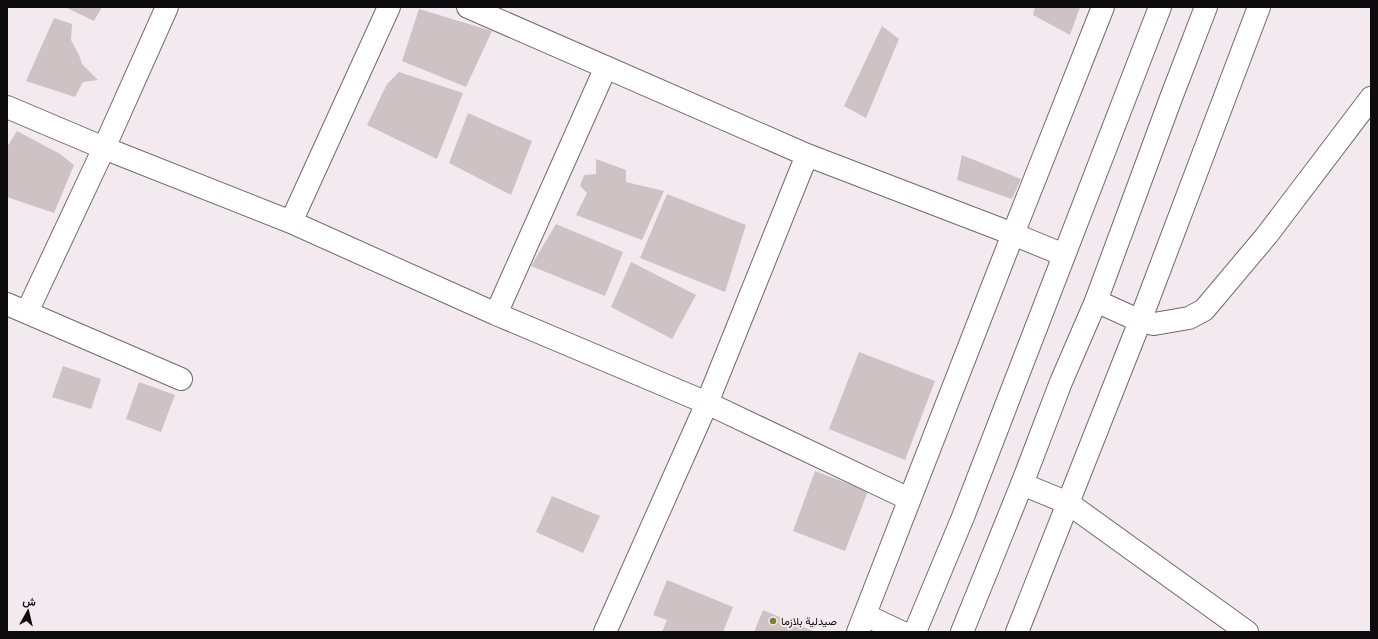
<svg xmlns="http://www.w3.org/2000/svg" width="1378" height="639" viewBox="0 0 1378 639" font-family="Karla,Vazirmatn,sans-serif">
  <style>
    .building { fill: #cec3c4 }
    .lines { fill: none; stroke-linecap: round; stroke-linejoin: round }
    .minor-casing { stroke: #71696e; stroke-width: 24 }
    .trunk-casing { stroke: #71696e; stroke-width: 24 }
    .minor { stroke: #fff; stroke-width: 22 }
    .trunk { stroke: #fff; stroke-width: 22 }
    .poi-dot { fill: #718434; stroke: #f3eaef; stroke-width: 1.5 }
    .labels { text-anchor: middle; stroke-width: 4; stroke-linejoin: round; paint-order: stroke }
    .poi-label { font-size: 11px; fill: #0e0b0d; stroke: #f3eaef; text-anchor: start }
  </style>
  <rect width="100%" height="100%" fill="#f3eaef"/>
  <path class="building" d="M 65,7 L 102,7 L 94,21 Z
    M 1035,7 L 1080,7 L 1070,35 L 1033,15 Z
    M 419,9 L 492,31 L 466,87 L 402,61 Z
    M 54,18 L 72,24 L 71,40 L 79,55 L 82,64 L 98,80 L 83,82 L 75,97 L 26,81 Z
    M 882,26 L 899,39 L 866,118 L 844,106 Z
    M 399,72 L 463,93 L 437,159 L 367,125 L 387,84 Z
    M 468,113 L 532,141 L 511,195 L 449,163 Z
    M 17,131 L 60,154 L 74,165 L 54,213 L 7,197 L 7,147 Z
    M 962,155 L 1021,179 L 1012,199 L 957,180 Z
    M 596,159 L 626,170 L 626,182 L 664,191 L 642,240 L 576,215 L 587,193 L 580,186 L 584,175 L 596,174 Z
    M 667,194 L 746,225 L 725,292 L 640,258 Z
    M 556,224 L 623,252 L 605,296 L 531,266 Z
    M 631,262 L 696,295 L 672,339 L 611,307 Z
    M 859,352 L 935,381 L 905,460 L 829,429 Z
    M 63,366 L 101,379 L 91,409 L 52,397 Z
    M 139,382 L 175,395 L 161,432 L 126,419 Z
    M 815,471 L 868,491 L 845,551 L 793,531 Z
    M 552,496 L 600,516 L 583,553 L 536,532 Z
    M 667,580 L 733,607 L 723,632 L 662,632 L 667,620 L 653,615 Z
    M 763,610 L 815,632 L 754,632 Z"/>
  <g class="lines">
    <g class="minor-casing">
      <path id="minor" d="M 468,7 L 807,155 L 1013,234 L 1064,255
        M 7,107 L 104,148 L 291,222 L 496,314 L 707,403 L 909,499
        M 291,222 L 389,7
        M 1096,301 L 1140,321 L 1154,324 L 1189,318 L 1204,310 L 1267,235 L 1371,98
        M 7,304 L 181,379
        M 27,312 L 104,148 L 167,7
        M 496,314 L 606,67
        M 1022,484 L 1068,503 L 1247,632
        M 865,615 L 901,632
        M 605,632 L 707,403 L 807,155
        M 858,632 L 1013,234 L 1103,7
        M 1017,632 L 1140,321 L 1259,7"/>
    </g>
    <g class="trunk-casing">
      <path id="trunk" d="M 915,632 L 963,517 L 1160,7
        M 962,632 L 1022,484 L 1061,382 L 1096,301 L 1171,98 L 1206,7"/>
    </g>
    <use href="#minor" class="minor"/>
    <use href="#trunk" class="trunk"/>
  </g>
  <circle class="poi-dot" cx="773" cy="621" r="4"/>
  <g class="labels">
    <g class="poi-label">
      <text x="781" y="625">صيدلية بلازما</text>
    </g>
  </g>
  <rect width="1378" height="639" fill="none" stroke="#0e0b0d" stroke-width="16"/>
  <g transform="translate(28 611) rotate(8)" stroke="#f3eaef" stroke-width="3" paint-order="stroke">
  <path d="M0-3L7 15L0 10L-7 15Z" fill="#0e0b0d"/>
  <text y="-6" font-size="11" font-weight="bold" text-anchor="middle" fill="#0e0b0d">ش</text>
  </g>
</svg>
